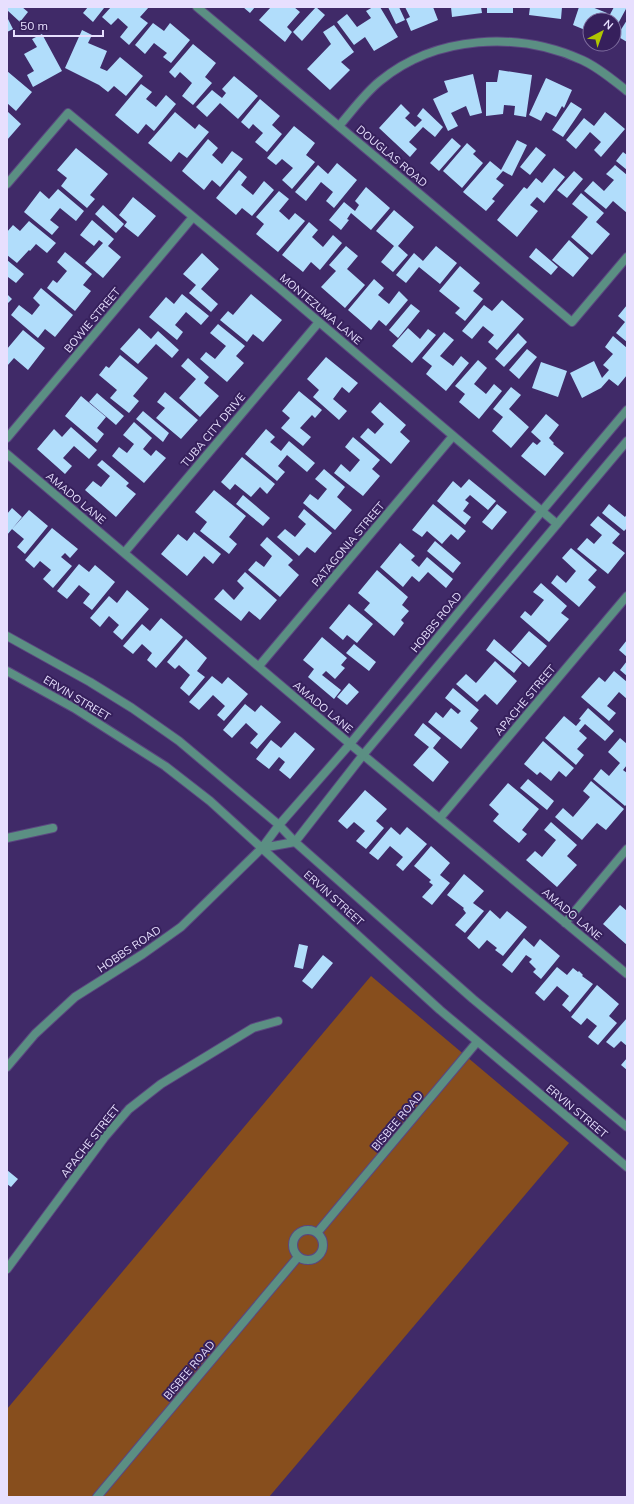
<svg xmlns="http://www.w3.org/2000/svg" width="634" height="1504" viewBox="0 0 634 1504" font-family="Mulish,sans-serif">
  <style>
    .green { fill: #874e1d }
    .building { fill: #b1ddfb }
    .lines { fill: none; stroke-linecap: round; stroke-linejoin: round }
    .minor-casing { stroke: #5b4780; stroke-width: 10 }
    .tertiary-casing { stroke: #5b4780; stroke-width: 10 }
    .minor { stroke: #5b8f83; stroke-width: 8 }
    .tertiary { stroke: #5b8f83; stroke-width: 8 }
    .labels { text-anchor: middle; stroke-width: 4; stroke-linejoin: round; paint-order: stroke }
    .street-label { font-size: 11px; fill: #e7dffe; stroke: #36205c }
  </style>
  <rect width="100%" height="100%" fill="#402a68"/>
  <path class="green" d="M 371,976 L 569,1143 L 269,1497 L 7,1497 L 7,1409 Z"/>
  <path class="building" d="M 7,7 L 22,7 L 28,12 L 20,22 L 7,10 Z
    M 88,7 L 103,7 L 104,8 L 93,22 L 83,13 Z
    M 111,7 L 149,7 L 140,17 L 148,23 L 129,45 L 120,37 L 128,27 L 118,18 L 111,25 L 102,17 Z
    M 243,7 L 255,7 L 250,13 Z
    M 271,7 L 294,7 L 300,12 L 287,27 L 292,32 L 285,42 L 259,20 Z
    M 316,7 L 325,15 L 302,41 L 293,32 Z
    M 373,7 L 380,7 L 398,37 L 374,51 L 365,37 L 354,45 L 337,22 L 347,14 L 357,27 L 371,18 L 366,11 Z
    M 388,7 L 399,7 L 405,20 L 396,24 Z
    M 405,7 L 433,7 L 438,20 L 411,31 L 406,19 L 410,17 Z
    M 451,7 L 481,7 L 482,13 L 452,17 Z
    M 487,7 L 513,7 L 513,13 L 487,13 Z
    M 530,7 L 562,7 L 561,19 L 529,15 Z
    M 579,7 L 592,7 L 607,13 L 605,20 L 590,20 L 590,32 L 573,25 Z
    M 614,7 L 627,7 L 614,31 L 614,20 L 607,20 Z
    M 7,17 L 13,29 L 7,32 Z
    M 627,20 L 627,42 L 617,36 Z
    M 153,23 L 164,31 L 170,23 L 190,40 L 171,63 L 163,57 L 167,53 L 154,43 L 145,54 L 135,45 Z
    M 334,25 L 354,52 L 341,62 L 350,70 L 330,90 L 307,69 L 331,44 L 323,32 Z
    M 82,30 L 92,35 L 88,43 L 107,51 L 100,68 L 107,71 L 120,57 L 143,76 L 126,96 L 114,86 L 108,92 L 99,85 L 65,68 Z
    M 42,34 L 62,71 L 33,87 L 27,75 L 34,71 L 24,54 L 37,47 L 32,39 Z
    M 193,44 L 216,63 L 205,77 L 212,83 L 193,105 L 182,96 L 192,83 L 180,72 L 175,78 L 169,72 Z
    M 499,70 L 532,75 L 526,117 L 514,115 L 515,106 L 504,105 L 503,114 L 486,116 L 486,82 L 497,82 Z
    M 7,71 L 32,92 L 16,111 L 7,103 Z
    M 473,74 L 482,113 L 470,116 L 466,106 L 451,113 L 458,126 L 448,131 L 433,99 L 448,92 L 444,81 Z
    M 234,76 L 258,96 L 238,119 L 220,103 L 207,117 L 196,107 L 212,90 L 222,98 L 226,93 L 222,89 Z
    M 546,78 L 572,90 L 564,108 L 562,106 L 556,117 L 546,112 L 541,121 L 529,115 Z
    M 141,84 L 152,92 L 146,99 L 156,107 L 166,95 L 176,104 L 154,131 L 146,124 L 138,134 L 115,115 Z
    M 260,99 L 280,116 L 272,125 L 282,134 L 267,152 L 255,142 L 263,133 L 253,124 L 249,129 L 241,122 Z
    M 571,102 L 582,109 L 563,137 L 552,130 Z
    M 401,104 L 410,113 L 405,118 L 415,127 L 422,120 L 417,116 L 423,108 L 443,127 L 435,137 L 423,127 L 409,142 L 417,149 L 410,157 L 379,128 Z
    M 7,111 L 21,124 L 7,140 Z
    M 175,112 L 195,129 L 199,124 L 209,132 L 187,158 L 179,152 L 171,162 L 148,143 Z
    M 605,112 L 625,129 L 601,157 L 594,150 L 601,142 L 590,132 L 576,149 L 566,140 L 584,118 L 594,126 Z
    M 294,126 L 315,143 L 306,155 L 315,162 L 292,189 L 282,180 L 293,168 L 282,159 L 276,165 L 267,158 Z
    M 452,138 L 461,146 L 439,171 L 430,163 Z
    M 208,139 L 218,148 L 212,155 L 222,164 L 232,151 L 243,159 L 220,187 L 212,180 L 204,190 L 182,171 Z
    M 517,140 L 527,145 L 512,176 L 503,171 L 496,179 L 504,185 L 492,199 L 495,201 L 486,211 L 463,192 L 490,161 L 501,170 Z
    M 467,143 L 476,151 L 473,154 L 483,163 L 462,188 L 443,171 Z
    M 536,147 L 546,155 L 530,175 L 520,167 Z
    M 76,148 L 108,174 L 90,195 L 95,199 L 87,208 L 61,186 L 67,178 L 57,170 Z
    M 623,152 L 627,155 L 627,170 L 616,161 Z
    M 337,163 L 357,180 L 334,208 L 326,201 L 333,192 L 321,182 L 306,201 L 295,192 L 318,165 L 328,174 Z
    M 615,165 L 627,175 L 627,213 L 613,201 L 606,209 L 584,191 L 593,181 L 604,191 L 614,180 L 606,174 Z
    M 554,168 L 565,177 L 544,203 L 537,197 L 530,205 L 538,211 L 517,237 L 497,220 L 524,187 L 527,189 L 536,178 L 542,183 Z
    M 239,170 L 247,177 L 241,185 L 253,195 L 264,181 L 274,190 L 252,216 L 242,208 L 236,215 L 216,198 Z
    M 574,171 L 583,179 L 567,198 L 557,190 Z
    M 366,187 L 390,208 L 371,230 L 351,213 L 347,219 L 349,220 L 341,230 L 329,220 L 344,202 L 355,211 L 359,205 L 355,201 Z
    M 58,189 L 84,211 L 76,221 L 60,208 L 50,220 L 59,227 L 52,235 L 24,212 L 40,191 L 49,199 Z
    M 279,191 L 289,199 L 279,211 L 289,220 L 295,213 L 305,221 L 278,252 L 256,234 L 264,224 L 256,217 Z
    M 581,193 L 604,213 L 596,222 L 610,234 L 592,255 L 571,237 L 588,217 L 572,204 Z
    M 133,197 L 156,216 L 138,237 L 124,226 L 127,222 L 119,215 Z
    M 103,205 L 124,224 L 116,233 L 95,214 Z
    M 394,210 L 414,227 L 398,246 L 408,255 L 393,272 L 381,262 L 394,246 L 376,231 Z
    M 92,220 L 114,239 L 108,246 L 121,257 L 103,278 L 85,263 L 103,243 L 99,240 L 94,246 L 80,235 Z
    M 29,221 L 56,243 L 47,253 L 36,244 L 30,251 L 29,250 L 17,263 L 7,255 L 7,232 L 13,225 L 20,231 Z
    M 309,222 L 318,230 L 312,237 L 323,247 L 333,235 L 342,243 L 320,270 L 311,262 L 303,272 L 282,255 Z
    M 569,240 L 589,258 L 573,277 L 552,260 Z
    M 346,246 L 358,256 L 347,269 L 365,285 L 345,308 L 321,287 L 336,271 L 329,265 Z
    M 436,246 L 457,263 L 440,284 L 419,267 L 406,283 L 396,275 L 414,253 L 423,261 Z
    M 536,248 L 558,267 L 551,275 L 529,257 Z
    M 65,252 L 92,274 L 83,285 L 91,291 L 75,311 L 47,288 L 53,280 L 57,283 L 67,271 L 57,262 Z
    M 202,253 L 219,269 L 201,289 L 218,304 L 211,312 L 189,293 L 196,285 L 183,274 Z
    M 7,260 L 24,274 L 16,283 L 8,277 L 7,279 Z
    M 460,266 L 480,283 L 473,291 L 483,299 L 465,321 L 455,313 L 460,308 L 439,291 Z
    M 374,279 L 384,288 L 378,295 L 389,304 L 399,291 L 408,300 L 386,326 L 379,320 L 371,330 L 348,310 Z
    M 41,288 L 73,315 L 55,337 L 45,329 L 38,338 L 11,315 L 19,305 L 32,315 L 40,305 L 33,298 Z
    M 7,294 L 12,299 L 7,304 Z
    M 182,294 L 209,316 L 201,325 L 186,312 L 175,325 L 183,332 L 177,340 L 149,317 L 166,297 L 174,304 Z
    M 251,294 L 282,320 L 263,342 L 253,334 L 247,342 L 220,320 L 228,311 L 233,315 Z
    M 502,300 L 524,319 L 497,350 L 488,342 L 494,335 L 483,326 L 472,339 L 462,331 L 484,305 L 492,311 Z
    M 411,304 L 420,311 L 398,338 L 389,330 Z
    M 627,305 L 627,342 L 616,333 L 625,322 L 618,316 Z
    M 218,324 L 245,346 L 236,356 L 244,363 L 227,382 L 200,359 L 206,352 L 215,359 L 226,346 L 210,333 Z
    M 139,328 L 151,339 L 158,331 L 179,350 L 172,358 L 156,344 L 138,364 L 120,349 Z
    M 408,328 L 420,339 L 428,329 L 436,335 L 412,363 L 392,346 Z
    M 23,330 L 45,348 L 28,370 L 14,358 L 7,366 L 7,349 Z
    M 444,332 L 454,340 L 440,356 L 453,366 L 461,356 L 469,363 L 446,391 L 426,374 L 432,366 L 422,358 Z
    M 518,333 L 527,342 L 504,367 L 495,359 Z
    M 613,336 L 627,348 L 627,375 L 618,386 L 609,379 L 601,388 L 582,398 L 570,373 L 594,361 L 602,378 L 609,370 L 603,365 L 613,354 L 605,347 Z
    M 527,349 L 537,357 L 519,379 L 509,370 Z
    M 120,355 L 148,378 L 133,396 L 139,401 L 129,413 L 110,398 L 117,390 L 99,375 L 106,366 L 109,368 Z
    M 326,357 L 358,383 L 349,393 L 342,387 L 333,399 L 347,411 L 339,420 L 313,397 L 319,390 L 307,379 Z
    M 188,358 L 209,377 L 204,383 L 219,396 L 200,417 L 179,398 L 196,379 L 181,366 Z
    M 478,360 L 487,368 L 474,384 L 486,394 L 494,384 L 502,391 L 479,419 L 459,402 L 465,394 L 455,386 Z
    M 541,362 L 567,371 L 558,397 L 532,388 Z
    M 511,387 L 521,395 L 509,409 L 529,427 L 511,448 L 492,431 L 503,417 L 493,409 Z
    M 299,391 L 322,410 L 315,418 L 312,415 L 300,428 L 311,437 L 303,446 L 281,428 L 290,418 L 282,411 Z
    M 165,392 L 198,420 L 181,439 L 156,418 L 165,408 L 157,402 Z
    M 97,393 L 124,416 L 116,425 L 89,402 Z
    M 81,396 L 106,417 L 97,428 L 104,434 L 97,443 L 65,416 Z
    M 380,402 L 406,425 L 400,432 L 410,441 L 391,464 L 360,437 L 368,428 L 375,434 L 384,424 L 371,412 Z
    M 143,411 L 169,433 L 163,442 L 136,419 Z
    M 546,414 L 559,425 L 549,438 L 554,443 L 553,444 L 564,453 L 545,476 L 521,456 L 533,442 L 537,445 L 541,441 L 531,432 Z
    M 134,422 L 152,438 L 143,449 L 151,456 L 156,450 L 166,458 L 144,483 L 112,456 L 119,447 L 127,453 L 134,444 L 123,435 Z
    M 71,427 L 97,450 L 89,459 L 74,446 L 63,458 L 72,466 L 65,474 L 37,449 L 54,429 L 62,437 Z
    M 266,429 L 275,437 L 270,442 L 281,451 L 289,441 L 315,463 L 307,472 L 287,455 L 278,466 L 285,472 L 277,481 L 245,454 Z
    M 353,437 L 380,460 L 372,469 L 380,476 L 363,496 L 334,473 L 341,464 L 350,472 L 360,460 L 345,447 Z
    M 242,457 L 275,484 L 267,494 L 260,487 L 251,497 L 235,484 L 230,490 L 221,482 Z
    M 102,460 L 129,483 L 126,486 L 136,494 L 116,517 L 85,490 L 93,481 L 101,487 L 110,476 L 97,465 Z
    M 324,469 L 345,487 L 337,497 L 352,510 L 335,530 L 303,503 L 310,494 L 318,500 L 327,489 L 315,479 Z
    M 469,479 L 496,501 L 488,510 L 470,495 L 465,500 L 469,503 L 463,511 L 471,517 L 465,525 L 437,501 L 453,481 L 461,488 Z
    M 214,490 L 246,516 L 229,537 L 237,544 L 229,554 L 200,531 L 207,522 L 195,512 Z
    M 243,495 L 270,518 L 263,526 L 236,504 Z
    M 433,504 L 466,531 L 458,540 L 451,534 L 442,544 L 427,531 L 422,537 L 412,530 Z
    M 497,504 L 507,512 L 492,530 L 482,522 Z
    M 609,504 L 625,517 L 627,514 L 627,528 L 624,531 L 602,513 Z
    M 12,508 L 22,517 L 7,535 L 7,514 Z
    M 304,509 L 332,533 L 315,553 L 307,547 L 299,556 L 277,537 L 285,529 L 295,537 L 306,524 L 298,517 Z
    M 29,510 L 48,526 L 25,554 L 17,547 L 24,539 L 12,529 Z
    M 598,516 L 620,534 L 612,543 L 625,553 L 608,574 L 577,549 L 587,538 L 594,544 L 602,535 L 590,525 Z
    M 52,528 L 78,549 L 70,558 L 65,553 L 61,557 L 72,566 L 53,588 L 43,579 L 51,570 L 40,561 L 34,568 L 25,560 Z
    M 194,532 L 221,554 L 213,564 L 204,556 L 187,576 L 161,554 L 178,534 L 187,541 Z
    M 267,537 L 293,560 L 288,565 L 299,575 L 280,597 L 248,570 L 256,561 L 264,567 L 272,556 L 260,545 Z
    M 435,541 L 461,563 L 453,573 L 427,551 Z
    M 400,543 L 415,556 L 411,560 L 419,567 L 427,557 L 453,579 L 446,588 L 428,572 L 419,582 L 412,576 L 403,587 L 380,567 Z
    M 571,548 L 597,570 L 588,580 L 596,587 L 579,607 L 551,583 L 557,575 L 566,583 L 576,571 L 562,558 Z
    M 79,564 L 89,572 L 95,565 L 115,582 L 92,610 L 83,603 L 90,594 L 79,585 L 67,599 L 57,591 Z
    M 377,570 L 408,597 L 402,605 L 409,611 L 401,620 L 404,623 L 394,636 L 364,610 L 370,603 L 358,593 Z
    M 245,572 L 277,600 L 260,620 L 249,611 L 241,621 L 214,599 L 223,589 L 234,600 L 244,588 L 237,581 Z
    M 541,583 L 567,606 L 561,613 L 569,619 L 549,642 L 520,617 L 525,611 L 531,616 L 544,600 L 533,592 Z
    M 127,590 L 149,609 L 122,640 L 113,632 L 119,625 L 109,616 L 100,627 L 90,618 L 109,596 L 117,603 Z
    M 349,604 L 373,624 L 357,643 L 347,635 L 343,640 L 329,628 Z
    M 161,618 L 183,637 L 156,668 L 147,660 L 152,653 L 142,644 L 133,654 L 123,646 L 142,624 L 150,631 Z
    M 529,631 L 547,646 L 529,667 L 511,652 Z
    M 322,637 L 347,658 L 341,665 L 345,668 L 335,679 L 326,671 L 322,675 L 341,690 L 334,699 L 308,677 L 314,669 L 303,660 Z
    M 186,639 L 207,658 L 197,671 L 205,677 L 189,696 L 180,688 L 190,675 L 179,665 L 175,669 L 167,662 Z
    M 494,639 L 522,663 L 514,673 L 486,650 Z
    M 627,640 L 627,657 L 619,650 Z
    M 354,644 L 376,662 L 369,671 L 346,653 Z
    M 495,661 L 517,681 L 497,705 L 485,694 L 477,702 L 456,684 L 466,674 L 476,683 Z
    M 627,661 L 627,676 L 620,670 Z
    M 614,671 L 627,682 L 627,699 L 619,692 L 607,706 L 616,713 L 609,721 L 581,697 L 599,677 L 605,682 Z
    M 212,676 L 222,684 L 228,677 L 248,694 L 224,721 L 217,715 L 225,706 L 213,695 L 199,710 L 189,702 Z
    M 349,683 L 359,692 L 347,705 L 337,697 Z
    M 453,688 L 479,710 L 470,721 L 478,728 L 461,749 L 428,722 L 436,712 L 443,718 L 451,708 L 458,714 L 461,711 L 445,698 Z
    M 245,704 L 255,712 L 261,705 L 281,722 L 257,749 L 250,743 L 258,734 L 246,723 L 232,738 L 223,730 Z
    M 588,708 L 614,731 L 605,741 L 585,724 L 579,731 L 587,738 L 577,749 L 584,755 L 576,765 L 545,738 L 564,716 L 576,726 L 581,720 L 579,719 Z
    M 423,723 L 441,738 L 433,748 L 449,762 L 433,782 L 413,765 L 429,747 L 414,735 Z
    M 295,732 L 315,749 L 290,779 L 279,770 L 285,762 L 279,757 L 269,769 L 256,759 L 271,740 L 281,748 Z
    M 620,738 L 627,744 L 627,765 L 623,770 L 627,773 L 627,804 L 625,806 L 593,779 L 601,769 L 609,776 L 620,763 L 608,752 Z
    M 543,741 L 574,768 L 566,777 L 559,771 L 551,781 L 540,772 L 537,775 L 524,764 Z
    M 528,779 L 554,801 L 547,810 L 520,788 Z
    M 591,781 L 624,809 L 606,830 L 597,823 L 582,840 L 555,817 L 563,808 L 573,817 L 590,797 L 583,791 Z
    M 508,783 L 539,809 L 522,830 L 527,834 L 519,843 L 493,821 L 499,814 L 489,805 Z
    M 365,790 L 387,809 L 376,821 L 384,828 L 366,849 L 356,841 L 365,831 L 354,822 L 347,829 L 338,821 Z
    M 551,822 L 577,845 L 567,856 L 577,865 L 557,887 L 526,860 L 535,851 L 542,857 L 556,840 L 544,830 Z
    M 391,827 L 400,835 L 407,827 L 427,844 L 403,871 L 396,865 L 403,857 L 390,846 L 378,860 L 369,853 Z
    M 431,846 L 450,863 L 440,875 L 450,883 L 432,905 L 422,897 L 433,885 L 429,882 L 431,880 L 414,866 Z
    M 464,874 L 484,891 L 473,903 L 484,911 L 465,933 L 455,925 L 466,913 L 463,909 L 464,908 L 447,895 Z
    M 620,905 L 627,911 L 627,945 L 603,924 Z
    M 490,910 L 500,919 L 507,911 L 527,927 L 503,956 L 495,950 L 497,948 L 487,940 L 479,949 L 467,938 Z
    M 524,938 L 534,947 L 540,939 L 560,956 L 541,979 L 533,972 L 536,969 L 529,962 L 532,959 L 526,955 L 512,973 L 502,965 Z
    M 299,944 L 308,946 L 303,969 L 294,967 Z
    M 323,955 L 333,963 L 312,989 L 302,981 Z
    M 557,967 L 567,975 L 573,968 L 578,972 L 579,971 L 583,975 L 582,976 L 593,984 L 570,1012 L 562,1005 L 569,996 L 557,986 L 544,1001 L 535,993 Z
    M 597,985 L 619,1004 L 609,1016 L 617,1023 L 598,1045 L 588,1037 L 597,1026 L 587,1018 L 581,1025 L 571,1017 Z
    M 627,1018 L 627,1046 L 621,1041 L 614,1048 L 606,1042 Z
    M 627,1058 L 627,1070 L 621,1065 Z
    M 7,1170 L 18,1179 L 11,1187 L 7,1184 Z"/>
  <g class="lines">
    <g class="minor-casing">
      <path id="minor" d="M 197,7 L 572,322 L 627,257
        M 339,126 C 352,111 365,93 380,81 C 436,35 518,31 582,60 C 598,67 613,80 627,91
        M 7,184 L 68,113 L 279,288 L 557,524
        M 7,438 L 193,217
        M 7,454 L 356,749 L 627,974
        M 124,553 L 319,322
        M 7,636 L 90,682 L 132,708 L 179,741 L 279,825 L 295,842 L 473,999 L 627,1127
        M 259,666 L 453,436
        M 7,671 L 74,708 L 165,766 L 210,801 L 440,1010 L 627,1167
        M 440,818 L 627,596
        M 7,838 L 53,828
        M 262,848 L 295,842 L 363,755
        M 565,923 L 627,849
        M 7,1067 L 35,1034 L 75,997 L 143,954 L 181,927 L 262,848 L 279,825 L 350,744
        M293 1245a15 15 0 1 1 30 0a15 15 0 1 1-30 0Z
        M 317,1233 L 477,1042
        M 7,1269 L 104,1138 L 129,1109 L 161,1084 L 253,1028 L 278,1021
        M 97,1497 L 298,1257"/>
    </g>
    <g class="tertiary-casing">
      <path id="tertiary" d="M 350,744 L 542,511 L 627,410
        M 363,755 L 627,441"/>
    </g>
    <use href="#minor" class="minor"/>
    <use href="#tertiary" class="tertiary"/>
  </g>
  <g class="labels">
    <g class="street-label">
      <text transform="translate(392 156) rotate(40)" y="4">DOUGLAS ROAD</text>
      <text transform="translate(321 309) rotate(40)" y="4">MONTEZUMA LANE</text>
      <text transform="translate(92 320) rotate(-50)" y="4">BOWIE STREET</text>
      <text transform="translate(213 430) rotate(-50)" y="4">TUBA CITY DRIVE</text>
      <text transform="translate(76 498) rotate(40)" y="4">AMADO LANE</text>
      <text transform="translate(348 544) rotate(-50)" y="4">PATAGONIA STREET</text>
      <text transform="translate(436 622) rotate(-51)" y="4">HOBBS ROAD</text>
      <text transform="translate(77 698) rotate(31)" y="4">ERVIN STREET</text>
      <text transform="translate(525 700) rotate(-50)" y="4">APACHE STREET</text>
      <text transform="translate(323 707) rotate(40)" y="4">AMADO LANE</text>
      <text transform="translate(334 898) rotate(42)" y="4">ERVIN STREET</text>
      <text transform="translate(572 914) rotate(40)" y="4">AMADO LANE</text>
      <text transform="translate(129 949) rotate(-34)" y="4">HOBBS ROAD</text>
      <text transform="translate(577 1111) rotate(40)" y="4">ERVIN STREET</text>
      <text transform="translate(397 1121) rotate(-50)" y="4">BISBEE ROAD</text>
      <text transform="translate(90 1141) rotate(-52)" y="4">APACHE STREET</text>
      <text transform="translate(189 1370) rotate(-50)" y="4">BISBEE ROAD</text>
    </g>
  </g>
  <rect width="634" height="1504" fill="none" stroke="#e7dffe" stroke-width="16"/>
  <g transform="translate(602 32) rotate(41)"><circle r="19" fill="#36205c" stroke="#7d6c9d"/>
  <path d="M0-3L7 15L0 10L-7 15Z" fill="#b0c502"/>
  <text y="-6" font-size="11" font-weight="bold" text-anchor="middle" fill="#e7dffe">N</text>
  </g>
  <path d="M14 30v6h89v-6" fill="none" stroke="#e7dffe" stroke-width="2"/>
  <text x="20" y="30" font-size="12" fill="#e7dffe" stroke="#36205c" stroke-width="3" paint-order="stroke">50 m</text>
</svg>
